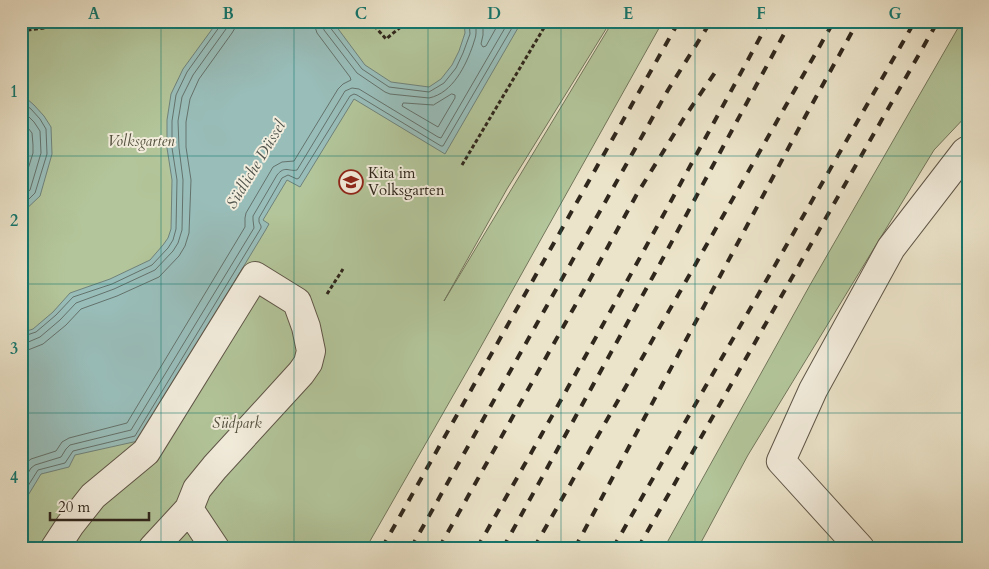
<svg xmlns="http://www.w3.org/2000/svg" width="989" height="569" viewBox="0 0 989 569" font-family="Cardo,serif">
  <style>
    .green { fill: #b3c59a; stroke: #72765c }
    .water { fill: #99beba; stroke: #6f827b }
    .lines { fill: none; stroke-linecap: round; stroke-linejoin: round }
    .shore { stroke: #64726c; stroke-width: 1 }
    .minor-casing { stroke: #5f5648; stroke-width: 30 }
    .path { stroke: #30271d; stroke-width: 3; stroke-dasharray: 4 2.5; stroke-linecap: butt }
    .minor { stroke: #f3eddd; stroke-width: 28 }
    .rail { stroke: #30271d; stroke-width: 4; stroke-dasharray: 9 9; stroke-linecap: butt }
    .grid { fill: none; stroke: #0f766e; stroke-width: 1; stroke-opacity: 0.55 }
    .labels { text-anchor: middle; stroke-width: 4; stroke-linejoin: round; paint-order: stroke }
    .park-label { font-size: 15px; font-style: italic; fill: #514e3c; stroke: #f3eddd }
    .poi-label { font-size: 15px; fill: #30271d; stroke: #f3eddd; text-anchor: start }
    .water-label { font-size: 16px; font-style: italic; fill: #50544c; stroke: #f3eddd }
    .neatline { fill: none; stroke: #0f766e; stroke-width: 2 }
    .grid-label { font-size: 16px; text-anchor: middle; font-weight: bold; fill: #0f766e }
  </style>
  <rect width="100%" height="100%" fill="#ece4ca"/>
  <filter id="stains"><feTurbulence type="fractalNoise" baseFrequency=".004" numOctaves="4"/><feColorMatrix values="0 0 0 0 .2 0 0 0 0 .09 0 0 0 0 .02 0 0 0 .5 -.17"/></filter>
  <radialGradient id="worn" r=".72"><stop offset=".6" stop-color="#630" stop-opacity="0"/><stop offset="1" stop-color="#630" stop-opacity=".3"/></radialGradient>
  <path class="green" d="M 21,21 L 611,21 L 507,189 L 444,301 L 613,21 L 663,21 L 474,359 L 366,548 L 21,548 Z
    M 962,21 L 968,21 L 968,114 L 934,150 L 748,455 L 698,548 L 664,548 L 810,285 Z"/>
  <path class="water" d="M 218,21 L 331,21 L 336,26 L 365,65 L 391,82 L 429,87 L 441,79 L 452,65 L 459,51 L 465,33 L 464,21 L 522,21 L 445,154 L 354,99 L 300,187 L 287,180 L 263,220 L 269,224 L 265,231 L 138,441 L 75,455 L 69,467 L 41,474 L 21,507 L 21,333 L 33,329 L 53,312 L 70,293 L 110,279 L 150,260 L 163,245 L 168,238 L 171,229 L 172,180 L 167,148 L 167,120 L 171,94 L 183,69 Z
    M 21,96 L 26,98 L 34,105 L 44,116 L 51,127 L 52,154 L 40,196 L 21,214 Z"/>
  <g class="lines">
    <path class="shore" d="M 322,21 L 324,30 L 357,73 L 385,92 L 390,94 L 429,98 C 453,93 466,65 473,45 C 474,41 476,37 476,33 C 476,29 476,25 476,21
      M 328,21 L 329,26 L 362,69 L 389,87 L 429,92 L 444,83 L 456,68 L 463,53 L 470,34 L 469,21
      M 483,21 L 483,35 L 481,44 L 483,47 L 486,46 L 500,21
      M 452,94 L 455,95 L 455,98 L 438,127 L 402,106 L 403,103 L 405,103 L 433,105 Z
      M 21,101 L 31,109 L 40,119 L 46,129 L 47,154 L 35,193 L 21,207
      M 21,109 L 34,122 L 40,131 L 41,153 L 30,190 L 21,199
      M 21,119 L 32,133 L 33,145 L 33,153 L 23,185 L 21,188
      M 21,337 L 36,332 L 56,315 L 73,297 L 112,284 L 152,265 L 168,248 L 173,240 L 176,229 L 177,180 L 172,148 L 172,121 L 176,95 L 187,72 L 220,26 L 221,21
      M 21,343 L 26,343 L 40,337 L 60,320 L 76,303 L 114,289 L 155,270 L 173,251 L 178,243 L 182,230 L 183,180 L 179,148 L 178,121 L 182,97 L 193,75 L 226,29 L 228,21
      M 21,351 L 28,350 L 43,344 L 66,325 L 81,309 L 117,296 L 159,277 L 179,256 L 185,246 L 189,233 L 191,180 L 186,147 L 186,122 L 190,99 L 199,79 L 232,33 L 235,28 L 235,21
      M 21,470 L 26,463 L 31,459 L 56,451 L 62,442 L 69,438 L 127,423 L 245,227 L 245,218 L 246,213 L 273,167 L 282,162 L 294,161 L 338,89 L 343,84 L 351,80 L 350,77 L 317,33 L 315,27 L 314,21
      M 21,485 L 31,468 L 35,465 L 61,457 L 66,449 L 70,445 L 131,430 L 254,228 L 253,220 L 253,216 L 277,175 C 285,165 289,172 297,170 L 345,91 L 352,88 L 359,89 L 438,137 L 441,138 L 509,21
      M 21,497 L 38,470 L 65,463 L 73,451 L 135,436 L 261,228 L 261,226 L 259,222 L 259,218 L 282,178 L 288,175 L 297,179 L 299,178 L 350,96 L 354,94 L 357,95 L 441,146 L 443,146 L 516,21"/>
    <g class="minor-casing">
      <path id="minor" d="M 189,509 L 215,548
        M 55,548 L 70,525 L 93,496 L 146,452 L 255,276 L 297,302 L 306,327 L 311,351 L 308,363 L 301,373 L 215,467 L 197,489 L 189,509 L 153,548
        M 860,548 L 781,461 L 813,390 L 891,248 L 965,152 L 968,150"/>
    </g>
    <path class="path" d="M 370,21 L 386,39 L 408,21
      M 21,31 L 97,21
      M 462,165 L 548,21
      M 327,294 L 343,269"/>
    <use href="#minor" class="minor"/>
    <path class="rail" d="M 382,548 L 679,21
      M 411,548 L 668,90 L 711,21
      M 439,548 L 594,272 L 637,194 L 684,118 L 716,71
      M 477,548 C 577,374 673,198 769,21
      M 503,548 L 656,271 L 791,21
      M 534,548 L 834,21
      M 575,548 L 805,117 L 858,21
      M 613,548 L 915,21
      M 638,548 L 938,21"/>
  </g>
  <path class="grid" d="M 161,21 L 161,548M 294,21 L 294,548M 428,21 L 428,548M 561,21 L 561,548M 695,21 L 695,548M 828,21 L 828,548M 21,156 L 968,156M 21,284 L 968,284M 21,413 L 968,413"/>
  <defs>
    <g id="school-ring" transform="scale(1.25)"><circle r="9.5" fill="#f3eddd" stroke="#8f2418" stroke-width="1.5"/><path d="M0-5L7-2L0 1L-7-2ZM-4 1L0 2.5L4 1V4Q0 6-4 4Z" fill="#8f2418"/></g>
  </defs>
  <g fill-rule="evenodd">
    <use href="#school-ring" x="351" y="182"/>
  </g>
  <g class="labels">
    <g class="park-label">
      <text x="141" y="146">Volksgarten</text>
      <text x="237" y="428">Südpark</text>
    </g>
    <g class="poi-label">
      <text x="368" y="178">Kita im<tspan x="368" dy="17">Volksgarten</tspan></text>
    </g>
    <g class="water-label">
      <text transform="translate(255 164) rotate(-59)" y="6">Südliche Düssel</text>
    </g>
  </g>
  <rect width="989" height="569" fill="none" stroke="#ece4ca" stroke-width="55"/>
  <path d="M50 512v8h99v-8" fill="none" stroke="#30271d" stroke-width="2.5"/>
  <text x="58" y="512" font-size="15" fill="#30271d" stroke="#f3eddd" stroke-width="4" paint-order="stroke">20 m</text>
  <rect x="28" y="28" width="934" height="514" class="neatline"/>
  <g class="grid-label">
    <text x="94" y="19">A</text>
    <text x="228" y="19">B</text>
    <text x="361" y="19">C</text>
    <text x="494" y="19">D</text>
    <text x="628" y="19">E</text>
    <text x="761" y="19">F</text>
    <text x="895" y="19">G</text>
    <text x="14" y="97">1</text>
    <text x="14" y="226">2</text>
    <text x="14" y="354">3</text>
    <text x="14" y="483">4</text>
  </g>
  <rect width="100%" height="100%" filter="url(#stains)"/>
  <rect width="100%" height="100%" fill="url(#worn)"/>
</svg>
